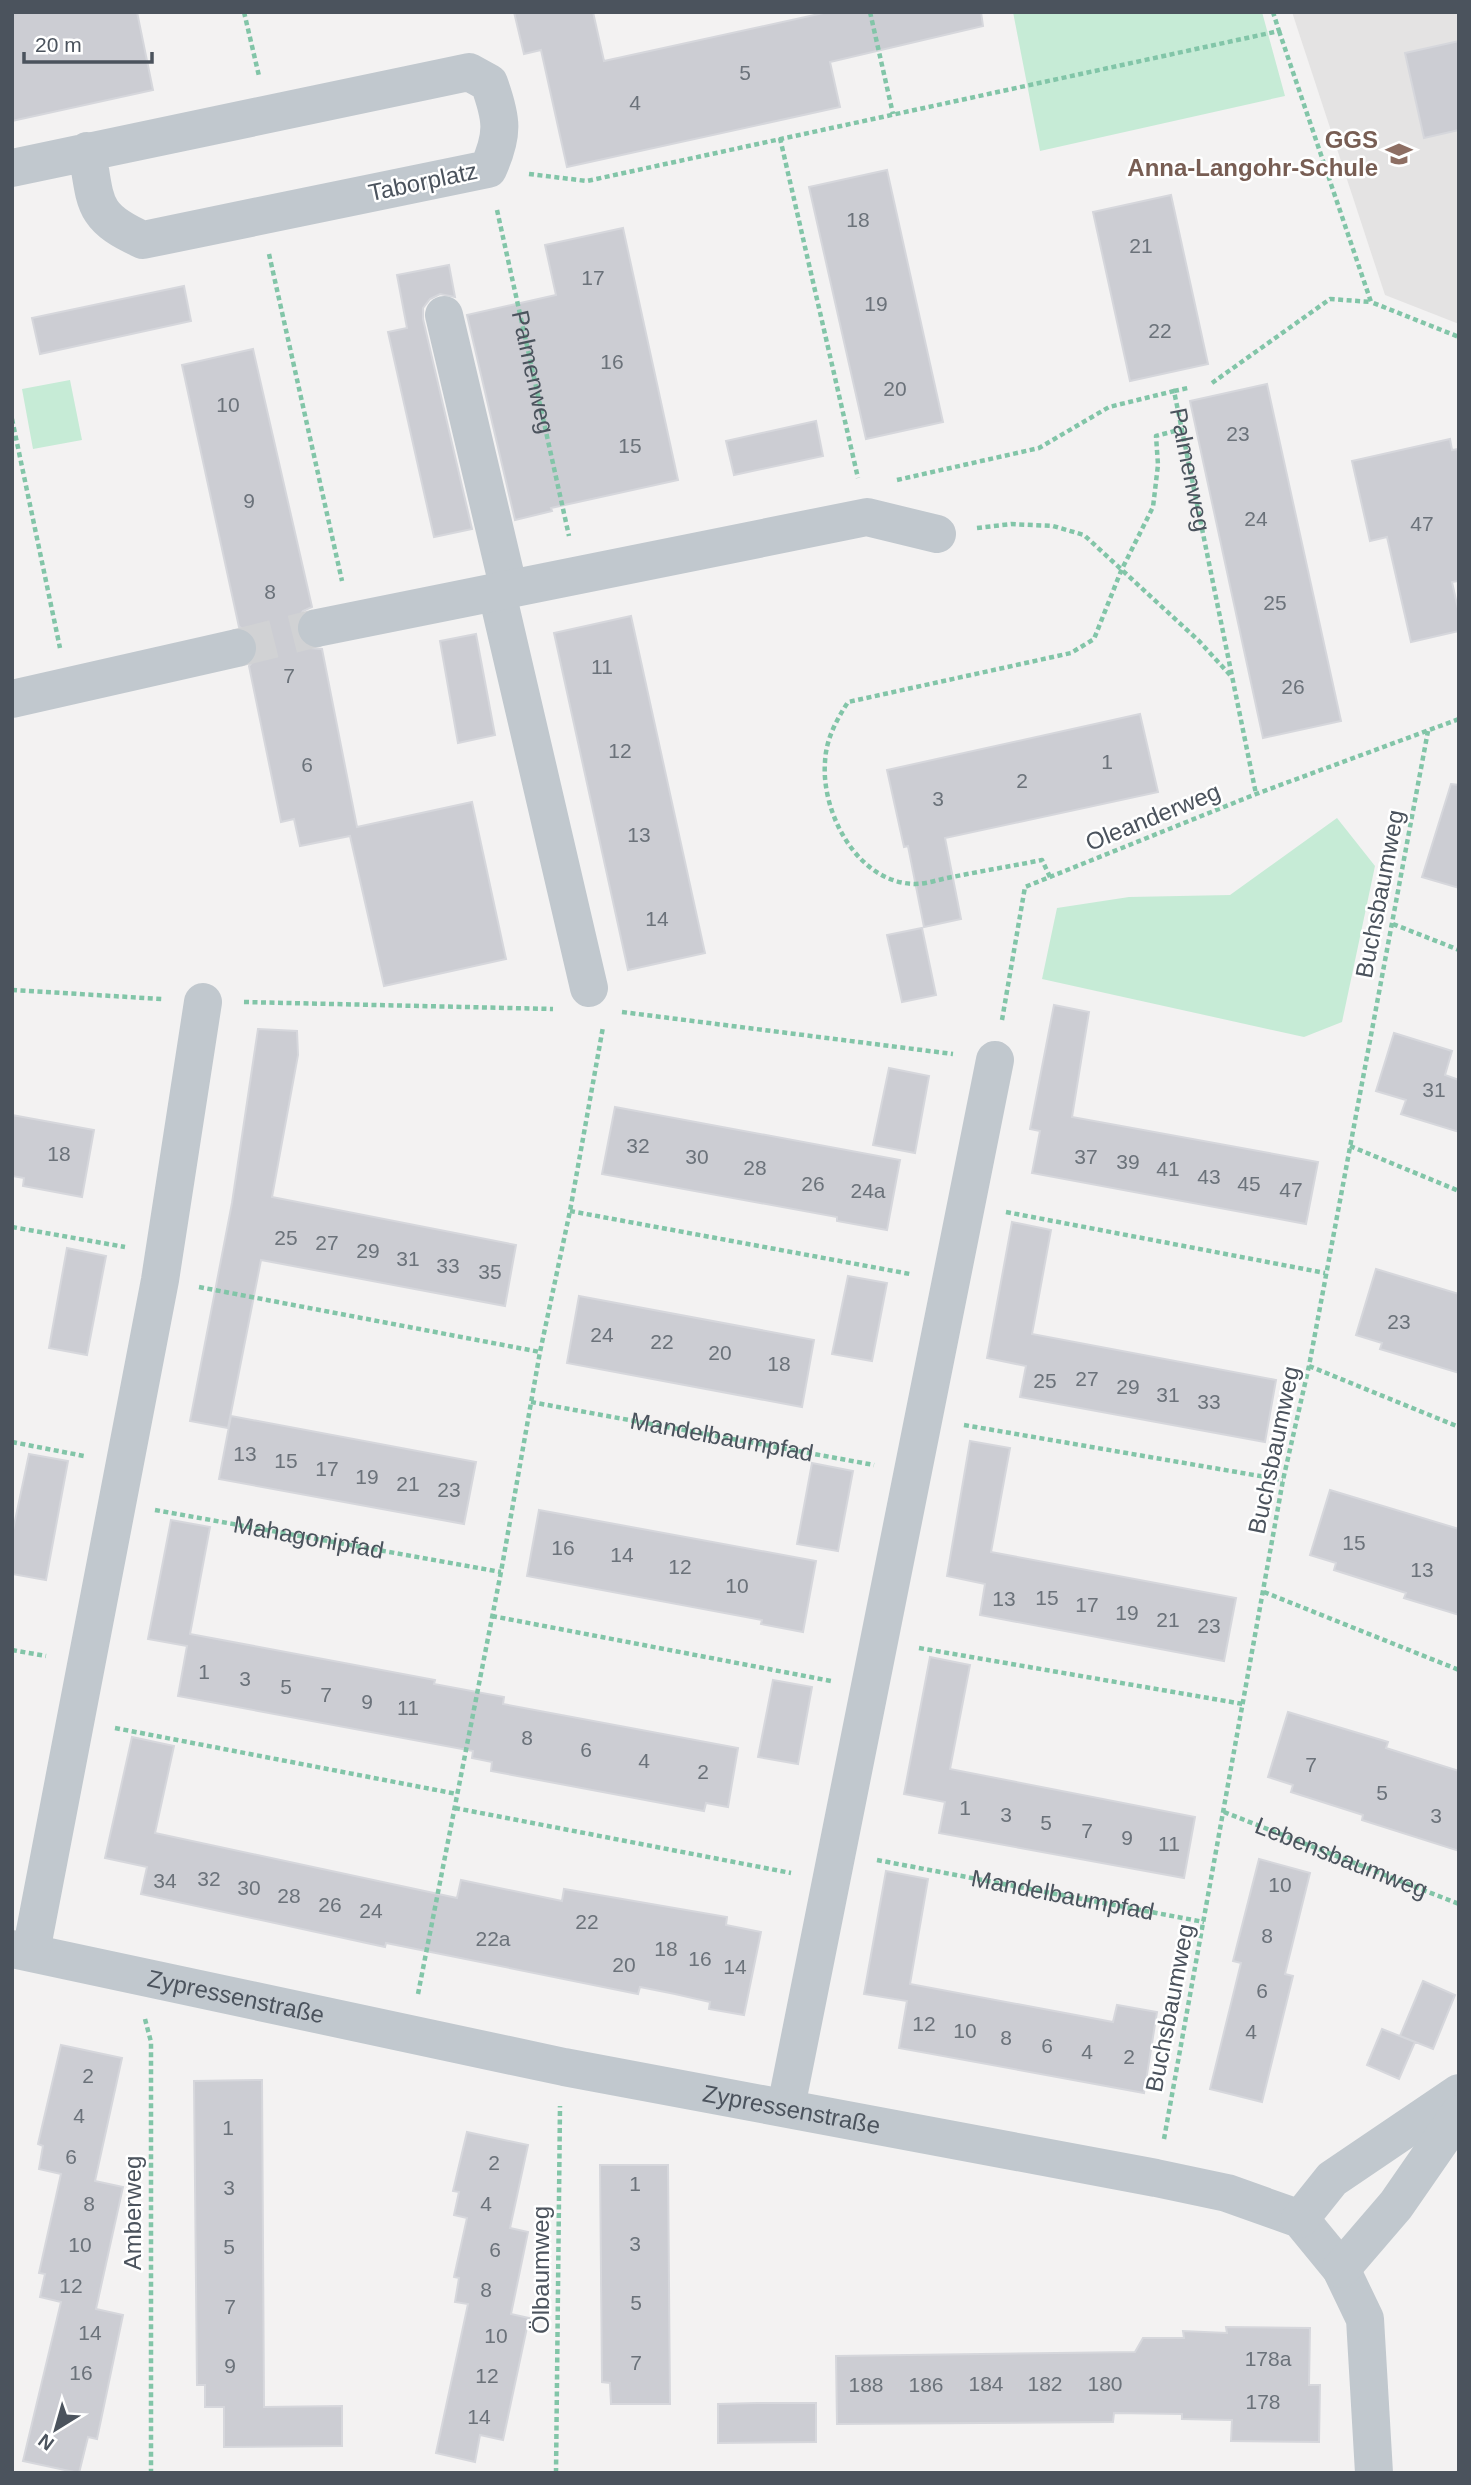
<svg xmlns="http://www.w3.org/2000/svg" width="1471" height="2485" viewBox="0 0 1471 2485" font-family="Helvetica,sans-serif">
  <style>
    .education { fill: #e4e3e3 }
    .green { fill: #c6ebd6 }
    .building { fill: #cccdd3; stroke: #d6d7dc; stroke-width: 2 }
    .lines { fill: none; stroke-linecap: round; stroke-linejoin: round }
    .minor-tunnel { stroke: #d1d2d4; stroke-width: 38; stroke-dasharray: 38 19; stroke-linecap: butt }
    .path { stroke: #82c5a8; stroke-width: 4.5; stroke-dasharray: 5 3.5; stroke-linecap: butt }
    .minor { stroke: #c1c8ce; stroke-width: 38 }
    .labels { text-anchor: middle; stroke-width: 5; stroke-linejoin: round; paint-order: stroke }
    .number-label { font-size: 21px; fill: #6b727a }
    .education-label { font-size: 24px; font-weight: bold; fill: #785e54; stroke: #fff; text-anchor: end }
    .street-label { font-size: 24px; fill: #4b535d; stroke: #fff }
  </style>
  <rect width="100%" height="100%" fill="#f3f2f2"/>
  <path class="education" d="M 1292,12 L 1459,12 L 1459,324 L 1385,295 Z"/>
  <path class="green" d="M 1013,12 L 1262,12 L 1285,96 L 1040,151 Z
    M 70,380 L 82,440 L 33,449 L 22,389 Z
    M 1337,818 L 1375,866 L 1342,1022 L 1304,1037 L 1042,979 L 1057,908 L 1129,897 L 1230,895 Z"/>
  <path class="building" d="M 12,12 L 137,12 L 153,90 L 12,121 Z
    M 514,12 L 593,12 L 604,61 L 828,12 L 981,12 L 983,26 L 830,62 L 840,107 L 567,167 L 541,50 L 524,54 Z
    M 1459,41 L 1459,130 L 1424,138 L 1405,53 Z
    M 887,170 L 943,422 L 866,439 L 809,187 Z
    M 1171,195 L 1208,364 L 1130,381 L 1093,212 Z
    M 623,228 L 678,480 L 551,508 L 552,511 L 515,520 L 467,315 L 556,295 L 545,245 Z
    M 449,265 L 455,297 L 440,294 L 430,299 L 423,308 L 423,319 L 472,529 L 434,537 L 388,332 L 407,328 L 397,275 Z
    M 184,286 L 191,321 L 40,354 L 32,318 Z
    M 253,349 L 312,607 L 303,611 L 297,620 L 296,633 L 301,643 L 309,648 L 322,649 L 357,827 L 472,802 L 506,959 L 384,986 L 350,836 L 300,846 L 294,819 L 281,822 L 249,666 L 258,655 L 258,644 L 253,633 L 239,627 L 182,365 Z
    M 1267,384 L 1341,721 L 1263,738 L 1190,401 Z
    M 816,421 L 823,456 L 734,475 L 726,441 Z
    M 1450,439 L 1452,450 L 1459,449 L 1459,581 L 1452,582 L 1459,613 L 1459,631 L 1411,642 L 1387,537 L 1370,541 L 1352,461 Z
    M 631,616 L 705,953 L 628,970 L 554,633 Z
    M 476,634 L 495,735 L 458,743 L 440,641 Z
    M 1140,714 L 1158,792 L 945,838 L 961,919 L 924,927 L 908,846 L 904,847 L 887,770 Z
    M 1451,784 L 1459,785 L 1459,888 L 1422,877 Z
    M 922,928 L 936,995 L 902,1002 L 887,935 Z
    M 1054,1005 L 1089,1012 L 1072,1117 L 1318,1162 L 1306,1224 L 1032,1173 L 1040,1131 L 1030,1129 Z
    M 258,1029 L 297,1031 L 298,1055 L 272,1197 L 516,1245 L 505,1306 L 261,1260 L 228,1428 L 190,1421 L 232,1203 Z
    M 1394,1033 L 1452,1051 L 1445,1075 L 1459,1080 L 1459,1132 L 1401,1114 L 1406,1100 L 1376,1091 Z
    M 889,1068 L 929,1076 L 915,1153 L 873,1145 Z
    M 615,1107 L 900,1160 L 887,1230 L 837,1221 L 837,1217 L 602,1174 Z
    M 12,1115 L 94,1130 L 82,1197 L 23,1186 L 24,1178 L 12,1176 Z
    M 1012,1222 L 1051,1230 L 1032,1334 L 1276,1380 L 1265,1442 L 1020,1397 L 1026,1366 L 987,1358 Z
    M 67,1248 L 106,1256 L 87,1355 L 49,1348 Z
    M 1376,1269 L 1459,1294 L 1459,1373 L 1380,1349 L 1382,1343 L 1356,1335 Z
    M 848,1276 L 887,1283 L 872,1361 L 832,1354 Z
    M 579,1296 L 814,1340 L 802,1407 L 567,1363 Z
    M 231,1416 L 476,1462 L 464,1524 L 219,1479 Z
    M 970,1441 L 1010,1448 L 991,1552 L 1236,1598 L 1224,1661 L 980,1615 L 985,1584 L 947,1576 Z
    M 29,1454 L 68,1461 L 46,1580 L 12,1574 L 12,1535 Z
    M 812,1463 L 853,1471 L 838,1551 L 797,1544 Z
    M 1330,1490 L 1459,1529 L 1459,1615 L 1404,1598 L 1406,1593 L 1334,1570 L 1336,1563 L 1310,1555 Z
    M 539,1510 L 816,1561 L 803,1632 L 761,1624 L 762,1620 L 527,1576 Z
    M 171,1520 L 210,1527 L 190,1634 L 435,1680 L 434,1684 L 504,1697 L 503,1704 L 738,1748 L 728,1807 L 706,1803 L 704,1811 L 491,1771 L 492,1762 L 472,1758 L 473,1751 L 178,1696 L 187,1646 L 148,1639 Z
    M 930,1657 L 970,1665 L 950,1769 L 1195,1817 L 1184,1878 L 939,1833 L 945,1802 L 904,1794 Z
    M 773,1680 L 812,1687 L 798,1764 L 758,1757 Z
    M 1288,1712 L 1388,1742 L 1386,1748 L 1459,1771 L 1459,1851 L 1362,1820 L 1363,1815 L 1291,1792 L 1293,1785 L 1268,1777 Z
    M 132,1737 L 174,1746 L 155,1833 L 457,1898 L 461,1880 L 562,1901 L 564,1889 L 727,1917 L 726,1925 L 761,1932 L 744,2015 L 709,2009 L 710,2002 L 675,1994 L 640,1987 L 638,1994 L 386,1943 L 385,1947 L 141,1894 L 147,1867 L 105,1858 Z
    M 1259,1859 L 1310,1873 L 1285,1974 L 1293,1976 L 1262,2102 L 1210,2089 L 1241,1963 L 1233,1961 Z
    M 886,1871 L 928,1879 L 910,1984 L 1113,2022 L 1117,2005 L 1157,2012 L 1144,2093 L 899,2048 L 907,2001 L 864,1994 Z
    M 1423,1981 L 1455,1995 L 1433,2049 L 1400,2036 Z
    M 1382,2029 L 1415,2042 L 1399,2079 L 1367,2065 Z
    M 61,2045 L 122,2058 L 95,2181 L 123,2187 L 96,2309 L 123,2315 L 97,2439 L 88,2437 L 79,2473 L 23,2461 L 61,2302 L 40,2297 L 45,2274 L 39,2273 L 61,2174 L 39,2169 L 43,2146 L 38,2144 Z
    M 262,2080 L 264,2407 L 342,2406 L 342,2446 L 224,2447 L 224,2407 L 205,2407 L 205,2385 L 197,2385 L 194,2081 Z
    M 467,2132 L 528,2145 L 510,2228 L 528,2232 L 511,2314 L 529,2318 L 503,2440 L 480,2435 L 475,2462 L 436,2453 L 468,2304 L 455,2302 L 459,2278 L 454,2277 L 467,2218 L 454,2215 L 459,2192 L 453,2191 Z
    M 600,2165 L 668,2165 L 670,2404 L 611,2404 L 610,2383 L 602,2382 Z
    M 1226,2327 L 1310,2328 L 1309,2385 L 1320,2385 L 1319,2442 L 1231,2441 L 1232,2420 L 1182,2419 L 1182,2414 L 1114,2413 L 1113,2422 L 837,2424 L 836,2356 L 1135,2352 L 1143,2338 L 1184,2338 L 1183,2331 L 1227,2333 Z
    M 757,2403 L 816,2403 L 816,2442 L 718,2443 L 718,2404 Z"/>
  <g class="lines">
    <path class="minor-tunnel" d="M 237,648 L 317,628"/>
    <g class="path">
      <path d="M 244,12 L 259,76"/>
      <path d="M 870,12 L 893,114"/>
      <path d="M 1279,31 L 1371,302 L 1459,337"/>
      <path d="M 780,138 L 858,478"/>
      <path d="M 529,174 L 587,181 L 1279,31 L 1273,12"/>
      <path id="s1" d="M 497,210 L 569,536"/>
      <path d="M 269,254 L 342,581"/>
      <path d="M 1212,383 L 1330,299 L 1371,302"/>
      <path d="M 1174,391 L 1188,388"/>
      <path d="M 12,419 L 60,648"/>
      <path id="s2" d="M 897,480 L 1039,448 L 1109,407 L 1174,391 L 1256,794"/>
      <path d="M 977,528 L 1011,524 L 1053,526 L 1084,535 L 1199,641 L 1231,676"/>
      <path d="M 1050,877 L 1042,860 C 1012,866 982,871 952,877 C 940,879 927,884 915,884 C 857,883 821,812 825,762 C 826,739 836,721 848,702 L 1071,653 L 1094,639 L 1121,571 L 1153,507 L 1158,465 L 1156,436 L 1182,429"/>
      <path d="M 1393,924 L 1459,950"/>
      <path d="M 12,990 L 162,999"/>
      <path d="M 244,1002 L 553,1009"/>
      <path d="M 622,1012 L 953,1054"/>
      <path d="M 1002,1020 L 1025,887 L 1256,794 L 1459,719"/>
      <path d="M 1350,1146 L 1459,1191"/>
      <path d="M 570,1211 L 910,1274"/>
      <path d="M 1006,1212 L 1325,1273"/>
      <path d="M 12,1227 L 125,1247"/>
      <path d="M 199,1287 L 540,1352"/>
      <path d="M 1309,1366 L 1459,1427"/>
      <path id="s3" d="M 531,1402 L 874,1465"/>
      <path d="M 964,1425 L 1283,1480"/>
      <path d="M 12,1442 L 84,1456"/>
      <path id="s4" d="M 155,1510 L 501,1572"/>
      <path d="M 1264,1592 L 1459,1670"/>
      <path d="M 492,1616 L 831,1681"/>
      <path d="M 919,1648 L 1243,1704"/>
      <path d="M 12,1650 L 46,1656"/>
      <path d="M 115,1728 L 457,1794"/>
      <path d="M 455,1808 L 791,1873"/>
      <path id="s5" d="M 1224,1812 L 1459,1904"/>
      <path id="s6" d="M 877,1860 L 1204,1922"/>
      <path d="M 418,1994 L 501,1572 L 540,1352 L 570,1211 L 603,1027"/>
      <path d="M 145,2019 L 151,2042 L 151,2473"/>
      <path d="M 1164,2139 L 1283,1480 L 1309,1366 L 1428,731"/>
      <path d="M 556,2473 L 560,2106"/>
    </g>
    <g class="minor">
      <path d="M 12,168 L 469,72 L 489,83 C 502,119 504,134 488,169 L 143,240 C 91,217 96,203 87,151"/>
      <path d="M 444,315 L 509,590"/>
      <path d="M 497,593 L 589,988"/>
      <path d="M 317,628 L 867,517 L 937,534"/>
      <path d="M 12,699 L 237,648"/>
      <path id="s7" d="M 12,1949 L 564,2067 L 1156,2178 L 1227,2193 L 1300,2219 L 1341,2269 L 1365,2319 L 1374,2473"/>
      <path d="M 31,1952 L 160,1280 L 203,1002"/>
      <path d="M 786,2107 L 995,1060"/>
      <path d="M 1300,2219 L 1332,2179 L 1459,2093"/>
      <path d="M 1341,2269 L 1396,2205 L 1459,2114"/>
    </g>
  </g>
  <defs>
    <g id="school-bare" transform="scale(2.1)"><path d="M0-5L7-2L0 1L-7-2ZM-4 1L0 2.5L4 1V4Q0 6-4 4Z" fill="#8d6e63" stroke="#fff" stroke-width="2.5" paint-order="stroke"/></g>
  </defs>
  <g fill-rule="evenodd">
    <use href="#school-bare" x="1399" y="154"/>
  </g>
  <g class="labels">
    <g class="number-label">
      <text x="745" y="80">5</text>
      <text x="635" y="110">4</text>
      <text x="858" y="227">18</text>
      <text x="1141" y="253">21</text>
      <text x="593" y="285">17</text>
      <text x="876" y="311">19</text>
      <text x="1160" y="338">22</text>
      <text x="612" y="369">16</text>
      <text x="895" y="396">20</text>
      <text x="228" y="412">10</text>
      <text x="1238" y="441">23</text>
      <text x="630" y="453">15</text>
      <text x="249" y="508">9</text>
      <text x="1256" y="526">24</text>
      <text x="1422" y="531">47</text>
      <text x="270" y="599">8</text>
      <text x="1275" y="610">25</text>
      <text x="602" y="674">11</text>
      <text x="289" y="683">7</text>
      <text x="1293" y="694">26</text>
      <text x="620" y="758">12</text>
      <text x="1107" y="769">1</text>
      <text x="307" y="772">6</text>
      <text x="1022" y="788">2</text>
      <text x="938" y="806">3</text>
      <text x="639" y="842">13</text>
      <text x="657" y="926">14</text>
      <text x="1434" y="1097">31</text>
      <text x="638" y="1153">32</text>
      <text x="59" y="1161">18</text>
      <text x="697" y="1164">30</text>
      <text x="1086" y="1164">37</text>
      <text x="1128" y="1169">39</text>
      <text x="755" y="1175">28</text>
      <text x="1168" y="1176">41</text>
      <text x="1209" y="1184">43</text>
      <text x="813" y="1191">26</text>
      <text x="1249" y="1191">45</text>
      <text x="1291" y="1197">47</text>
      <text x="868" y="1198">24a</text>
      <text x="286" y="1245">25</text>
      <text x="327" y="1250">27</text>
      <text x="368" y="1258">29</text>
      <text x="408" y="1266">31</text>
      <text x="448" y="1273">33</text>
      <text x="490" y="1279">35</text>
      <text x="1399" y="1329">23</text>
      <text x="602" y="1342">24</text>
      <text x="662" y="1349">22</text>
      <text x="720" y="1360">20</text>
      <text x="779" y="1371">18</text>
      <text x="1087" y="1386">27</text>
      <text x="1045" y="1388">25</text>
      <text x="1128" y="1394">29</text>
      <text x="1168" y="1402">31</text>
      <text x="1209" y="1409">33</text>
      <text x="245" y="1461">13</text>
      <text x="286" y="1468">15</text>
      <text x="327" y="1476">17</text>
      <text x="367" y="1484">19</text>
      <text x="408" y="1491">21</text>
      <text x="449" y="1497">23</text>
      <text x="1354" y="1550">15</text>
      <text x="563" y="1555">16</text>
      <text x="622" y="1562">14</text>
      <text x="680" y="1574">12</text>
      <text x="1422" y="1577">13</text>
      <text x="737" y="1593">10</text>
      <text x="1047" y="1605">15</text>
      <text x="1004" y="1606">13</text>
      <text x="1087" y="1612">17</text>
      <text x="1127" y="1620">19</text>
      <text x="1168" y="1627">21</text>
      <text x="1209" y="1633">23</text>
      <text x="204" y="1679">1</text>
      <text x="245" y="1686">3</text>
      <text x="286" y="1694">5</text>
      <text x="326" y="1702">7</text>
      <text x="367" y="1709">9</text>
      <text x="408" y="1715">11</text>
      <text x="527" y="1745">8</text>
      <text x="586" y="1757">6</text>
      <text x="644" y="1768">4</text>
      <text x="1311" y="1772">7</text>
      <text x="703" y="1779">2</text>
      <text x="1382" y="1800">5</text>
      <text x="965" y="1815">1</text>
      <text x="1006" y="1822">3</text>
      <text x="1436" y="1823">3</text>
      <text x="1046" y="1830">5</text>
      <text x="1087" y="1838">7</text>
      <text x="1127" y="1845">9</text>
      <text x="1169" y="1851">11</text>
      <text x="209" y="1886">32</text>
      <text x="165" y="1888">34</text>
      <text x="1280" y="1892">10</text>
      <text x="249" y="1895">30</text>
      <text x="289" y="1903">28</text>
      <text x="330" y="1912">26</text>
      <text x="371" y="1918">24</text>
      <text x="587" y="1929">22</text>
      <text x="1267" y="1943">8</text>
      <text x="493" y="1946">22a</text>
      <text x="666" y="1956">18</text>
      <text x="700" y="1966">16</text>
      <text x="624" y="1972">20</text>
      <text x="735" y="1974">14</text>
      <text x="1262" y="1998">6</text>
      <text x="924" y="2031">12</text>
      <text x="965" y="2038">10</text>
      <text x="1251" y="2039">4</text>
      <text x="1006" y="2045">8</text>
      <text x="1047" y="2053">6</text>
      <text x="1087" y="2059">4</text>
      <text x="1129" y="2064">2</text>
      <text x="88" y="2083">2</text>
      <text x="79" y="2123">4</text>
      <text x="228" y="2135">1</text>
      <text x="71" y="2164">6</text>
      <text x="494" y="2170">2</text>
      <text x="635" y="2191">1</text>
      <text x="229" y="2195">3</text>
      <text x="89" y="2211">8</text>
      <text x="486" y="2211">4</text>
      <text x="635" y="2251">3</text>
      <text x="80" y="2252">10</text>
      <text x="229" y="2254">5</text>
      <text x="495" y="2257">6</text>
      <text x="71" y="2293">12</text>
      <text x="486" y="2297">8</text>
      <text x="636" y="2310">5</text>
      <text x="230" y="2314">7</text>
      <text x="90" y="2340">14</text>
      <text x="496" y="2343">10</text>
      <text x="1268" y="2366">178a</text>
      <text x="636" y="2370">7</text>
      <text x="230" y="2373">9</text>
      <text x="81" y="2380">16</text>
      <text x="487" y="2383">12</text>
      <text x="986" y="2391">184</text>
      <text x="1045" y="2391">182</text>
      <text x="1105" y="2391">180</text>
      <text x="866" y="2392">188</text>
      <text x="926" y="2392">186</text>
      <text x="1263" y="2409">178</text>
      <text x="479" y="2424">14</text>
    </g>
    <g class="education-label">
      <text x="1378" y="148">GGS<tspan x="1378" dy="28">Anna-Langohr-Schule</tspan></text>
    </g>
    <g class="street-label">
      <text transform="translate(423 182) rotate(-12)" y="8">Taborplatz</text>
      <text dy="8" stroke="none"><textPath href="#s1" startOffset="166">Palmenweg</textPath></text>
      <text dy="8" stroke="none"><textPath href="#s2" startOffset="374">Palmenweg</textPath></text>
      <text transform="translate(1153 817) rotate(-22)" y="8">Oleanderweg</text>
      <text transform="translate(1380 894) rotate(-79)" y="8">Buchsbaumweg</text>
      <text dy="8" stroke="none"><textPath href="#s3" startOffset="194">Mandelbaumpfad</textPath></text>
      <text transform="translate(1274 1450) rotate(-78)" y="8">Buchsbaumweg</text>
      <text dy="8" stroke="none"><textPath href="#s4" startOffset="156">Mahagonipfad</textPath></text>
      <text dy="8" stroke="none"><textPath href="#s5" startOffset="126">Lebensbaumweg</textPath></text>
      <text dy="8" stroke="none"><textPath href="#s6" startOffset="189">Mandelbaumpfad</textPath></text>
      <text dy="8" stroke="none"><textPath href="#s7" startOffset="229">Zypressenstraße</textPath></text>
      <text transform="translate(1170 2008) rotate(-79)" y="8">Buchsbaumweg</text>
      <text dy="8" stroke="none"><textPath href="#s7" startOffset="796">Zypressenstraße</textPath></text>
      <text transform="translate(133 2213) rotate(-90)" y="8">Amberweg</text>
      <text transform="translate(541 2270) rotate(-90)" y="8">Ölbaumweg</text>
    </g>
  </g>
  <rect width="1471" height="2485" fill="none" stroke="#4b535d" stroke-width="28"/>
  <g transform="translate(56 2429) rotate(217)" stroke="#ffffff" stroke-width="5" paint-order="stroke">
  <path d="M0-5L12 26L0 18L-12 26Z" fill="#4b535d"/>
  <text y="-10" font-size="19" font-weight="bold" text-anchor="middle" fill="#4b535d">N</text>
  </g>
  <path d="M24 52v10h128v-10" fill="none" stroke="#4b535d" stroke-width="3.5"/>
  <text x="35" y="52" font-size="21" fill="#4b535d" stroke="#ffffff" stroke-width="5" paint-order="stroke">20 m</text>
</svg>
